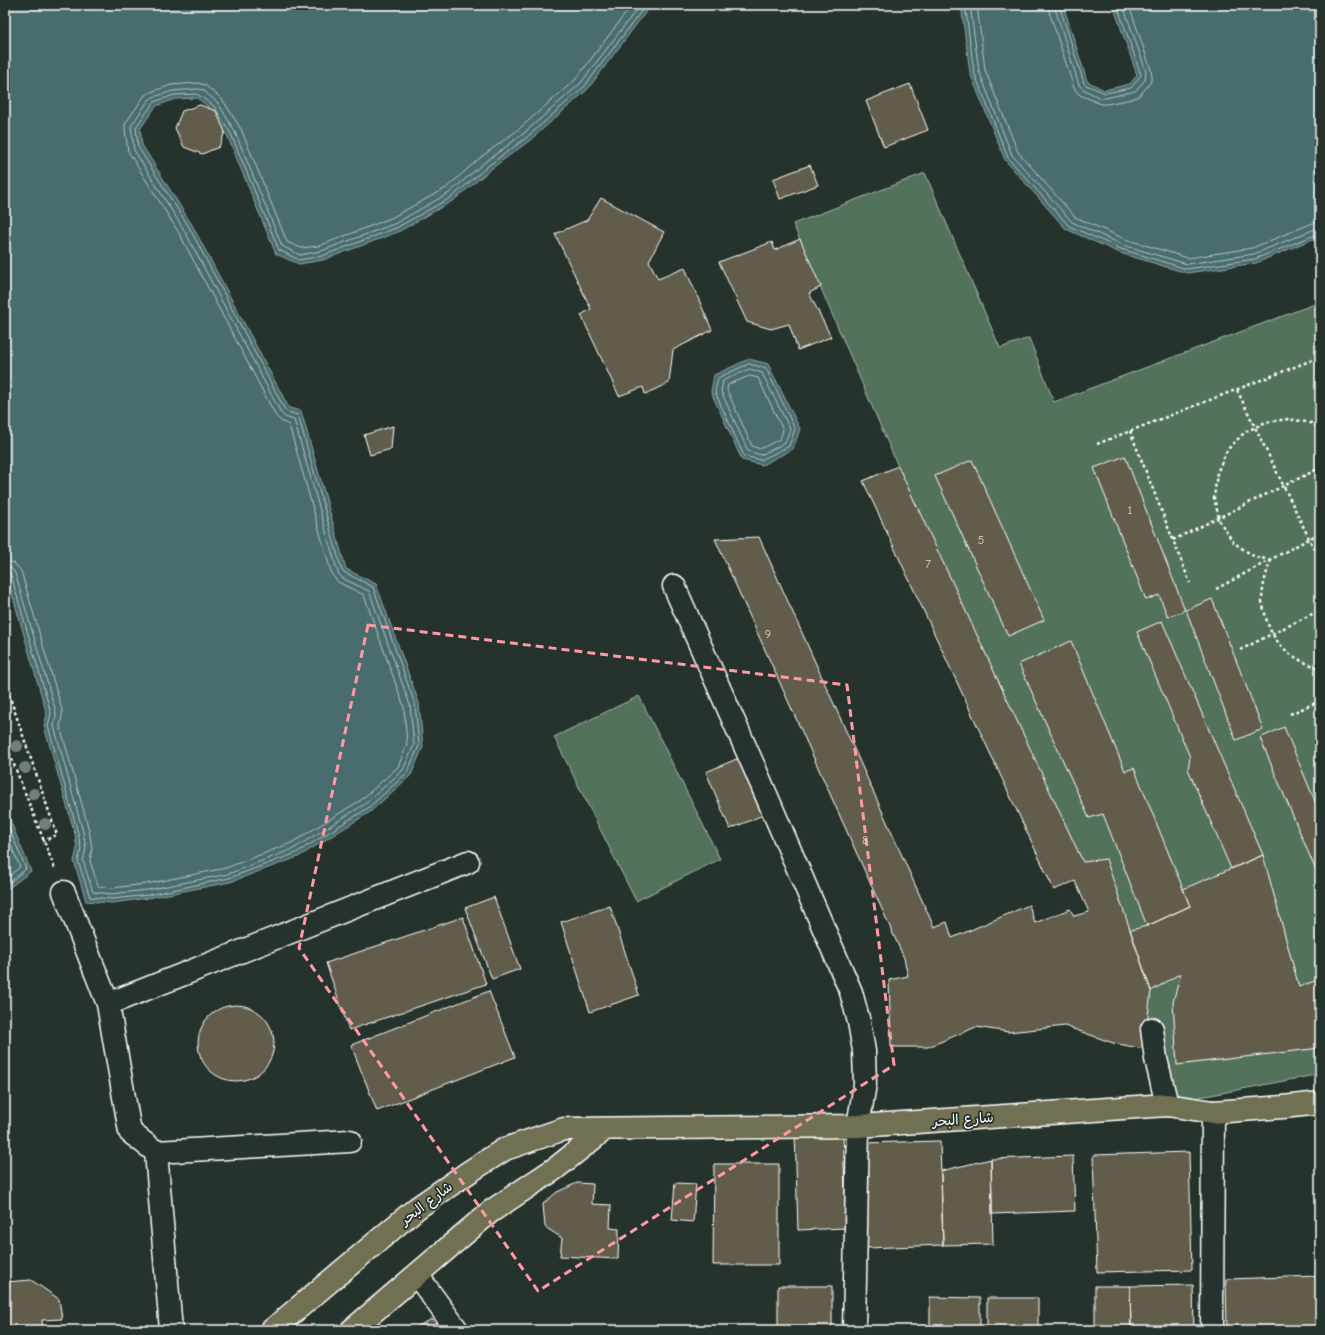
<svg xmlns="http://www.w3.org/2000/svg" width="1325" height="1335" viewBox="0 0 1325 1335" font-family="'Comic Neue','Playpen Sans Arabic',sans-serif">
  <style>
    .green { fill: #52725b; stroke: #a8b8ad }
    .water { fill: #496c6e; stroke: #92a7a8 }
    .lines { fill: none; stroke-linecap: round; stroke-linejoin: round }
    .shore { stroke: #b6c4c5; stroke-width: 1 }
    .building { fill: #625d4b; stroke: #fff }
    .minor-casing { stroke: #fff; stroke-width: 25 }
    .major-casing { stroke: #fff; stroke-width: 25 }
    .path { stroke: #fff; stroke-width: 2.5; stroke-dasharray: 3 3; stroke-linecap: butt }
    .minor { stroke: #26332d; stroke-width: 22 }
    .major { stroke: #716f52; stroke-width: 22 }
    .tree { fill: #728178 }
    .marked { fill: none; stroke: #ff9aa2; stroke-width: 3; stroke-dasharray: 8 5; stroke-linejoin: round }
    .labels { text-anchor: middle; stroke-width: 3.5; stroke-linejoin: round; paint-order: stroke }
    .number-label { font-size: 12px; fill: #d8d6d2 }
    .street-label { font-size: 14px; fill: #fff; stroke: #26332d }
  </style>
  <rect width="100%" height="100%" fill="#26332d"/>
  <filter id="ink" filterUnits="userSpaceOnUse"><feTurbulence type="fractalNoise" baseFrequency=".025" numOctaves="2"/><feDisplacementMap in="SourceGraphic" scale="8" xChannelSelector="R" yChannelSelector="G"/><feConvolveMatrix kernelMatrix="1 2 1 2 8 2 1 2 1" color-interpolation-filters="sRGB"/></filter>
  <g filter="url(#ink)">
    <path class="green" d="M 925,173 L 1000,348 L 1029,338 L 1054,402 L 1320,302 L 1320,1074 L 1180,1101 L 907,487 L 793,224 Z
      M 639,696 L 720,859 L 636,901 L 554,737 Z"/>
    <path class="water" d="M 5,5 L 651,5 L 587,90 L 529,141 L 491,169 L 454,200 L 398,232 L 323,260 L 299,264 L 276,254 L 227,135 L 211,109 L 197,98 L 175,99 L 156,106 L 140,129 L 142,145 L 192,225 L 289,408 L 301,411 L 346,569 L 376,584 L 419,703 L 423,747 L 411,775 L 370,812 L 298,857 L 230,882 L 148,898 L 112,903 L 86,901 L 74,861 L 77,849 L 75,834 L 44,726 L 47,715 L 5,569 Z
      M 961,5 L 1063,5 L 1087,81 L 1104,90 L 1130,84 L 1137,75 L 1113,5 L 1320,5 L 1320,236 L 1256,263 L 1187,273 L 1120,253 L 1066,229 L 1005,160 L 970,73 Z
      M 749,359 L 768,364 L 800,429 L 793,449 L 762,465 L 742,460 L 711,392 L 714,375 Z
      M 5,808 L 31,871 L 5,891 Z"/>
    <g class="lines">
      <path class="shore" d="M 965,5 L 974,72 L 1008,158 L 1069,226 L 1121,249 L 1187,269 L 1255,259 L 1320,233
        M 970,5 L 979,71 L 1012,155 L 1072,222 L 1123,245 L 1187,264 L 1254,254 L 1315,229 L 1320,228
        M 977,5 L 985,70 L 1018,152 L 1075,217 L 1125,239 L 1188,258 L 1252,248 L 1313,223 L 1320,222
        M 1048,5 L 1049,11 L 1074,88 L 1080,95 L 1101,104 L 1107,104 L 1132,99 L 1140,95 L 1150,83 L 1152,77 L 1151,70 L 1129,5
        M 1054,5 L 1079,85 L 1083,89 L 1100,98 L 1106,98 L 1135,91 L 1145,80 L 1146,71 L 1123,5
        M 1059,5 L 1084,83 L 1086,85 L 1105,93 L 1131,88 L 1141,75 L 1117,5
        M 217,111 L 231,134 L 279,250 L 299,260 L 322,256 L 396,228 L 452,197 L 488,166 L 526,138 L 584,87 L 646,5
        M 749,364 L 766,368 L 795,429 L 789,446 L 761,460 L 744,456 L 715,392 L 718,378 Z
        M 750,369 L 762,373 L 790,429 L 785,443 L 761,455 L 748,451 L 721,391 L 723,381 Z
        M 750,376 L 758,378 L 783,430 L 780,439 L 760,449 L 752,446 L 727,390 L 728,385 Z
        M 5,560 L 14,563 L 21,571 L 62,710 L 62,717 L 60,726 L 89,830 L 92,848 L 90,861 L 98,886 L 112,888 L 146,884 L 226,868 L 291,843 L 361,800 L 398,767 L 407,744 L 404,707 L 364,595 L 338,582 L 332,575 L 289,425 L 281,421 L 276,416 L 179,233 L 128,151 L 125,130 L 125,124 L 145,95 L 151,92 L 171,85 L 198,83 L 205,85 L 222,99 L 241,129 L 287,242 L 301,248 L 319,246 L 391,218 L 446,188 L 481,157 L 519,129 L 575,80 L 632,5
        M 5,566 L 11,568 L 15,573 L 56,712 L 56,716 L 54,726 L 83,832 L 86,848 L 83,861 L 93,892 L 112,894 L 147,890 L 228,874 L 293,849 L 365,804 L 403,770 L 414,745 L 410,705 L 369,591 L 342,578 L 338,573 L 294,420 L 285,417 L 281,413 L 184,230 L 134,150 L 131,126 L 148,101 L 153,97 L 173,91 L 197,89 L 203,90 L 218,103 L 235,132 L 282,246 L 300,255 L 321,251 L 394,224 L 449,193 L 485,162 L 523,134 L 580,84 L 640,5
        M 5,571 L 9,572 L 11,575 L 51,713 L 48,726 L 78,833 L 81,849 L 78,861 L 90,897 L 112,899 L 148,895 L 229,878 L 296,853 L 368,808 L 407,773 L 419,746 L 415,704 L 373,587 L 342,571 L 298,415 L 288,412 L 285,410 L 189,227 L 138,147 L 136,127 L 154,102 L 174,95 L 197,94 L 214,106 L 217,110
        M 5,818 L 26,869 L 5,886
        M 5,831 L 20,867 L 5,879"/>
    </g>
    <path class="building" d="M 910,84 L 928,130 L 884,147 L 866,101 Z
      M 200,105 L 216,111 L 225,132 L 219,147 L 202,154 L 184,147 L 175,128 L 182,111 Z
      M 810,165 L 818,185 L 780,199 L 773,179 Z
      M 601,198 L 664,232 L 649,261 L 658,279 L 685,268 L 712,330 L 673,350 L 669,383 L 645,394 L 643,387 L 619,396 L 581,315 L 591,309 L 555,234 L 587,220 Z
      M 800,239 L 821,287 L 809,293 L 831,337 L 798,350 L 789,324 L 771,329 L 747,322 L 719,262 L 772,242 L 775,250 Z
      M 393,426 L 391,449 L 370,455 L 364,435 Z
      M 1125,456 L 1185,610 L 1168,617 L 1159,595 L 1146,600 L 1094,468 Z
      M 972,460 L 1044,620 L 1008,636 L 935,476 Z
      M 898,466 L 1083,862 L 1106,859 L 1151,991 L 1144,1049 L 1113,1043 L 1065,1026 L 1009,1032 L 976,1027 L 928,1047 L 891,1047 L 889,980 L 908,976 L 904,958 L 715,539 L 759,537 L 934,927 L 947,922 L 952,938 L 1029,905 L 1035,923 L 1070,909 L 1074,916 L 1089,912 L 1075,881 L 1054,890 L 863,481 Z
      M 1212,599 L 1263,729 L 1236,740 L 1186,610 Z
      M 1162,621 L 1263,855 L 1231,869 L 1188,769 L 1190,757 L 1137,632 Z
      M 1071,641 L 1125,771 L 1134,768 L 1190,906 L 1147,926 L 1103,814 L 1089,818 L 1019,664 Z
      M 1284,727 L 1320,813 L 1320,880 L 1260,738 Z
      M 739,758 L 763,815 L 730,829 L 706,772 Z
      M 1263,855 L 1299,987 L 1317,980 L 1315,961 L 1320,960 L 1320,1048 L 1177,1065 L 1173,1002 L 1181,973 L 1151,991 L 1130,930 L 1147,926 L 1190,906 L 1183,889 Z
      M 494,897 L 520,969 L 492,979 L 465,908 Z
      M 610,906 L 639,995 L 590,1012 L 561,922 Z
      M 463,917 L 486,984 L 349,1030 L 326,963 Z
      M 489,991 L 515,1057 L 377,1111 L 351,1045 Z
      M198 1043a38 38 0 1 1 76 0a38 38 0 1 1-76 0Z
      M 843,1131 L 846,1228 L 798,1230 L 795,1132 Z
      M 940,1141 L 943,1245 L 867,1248 L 864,1143 Z
      M 1189,1152 L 1192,1270 L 1097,1272 L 1093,1155 Z
      M 1073,1156 L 1075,1211 L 992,1214 L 991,1159 Z
      M 991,1159 L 993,1244 L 943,1245 L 941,1171 Z
      M 714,1164 L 779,1164 L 779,1265 L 713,1265 Z
      M 577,1183 L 593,1184 L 592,1204 L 611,1205 L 610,1228 L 619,1229 L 618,1259 L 560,1256 L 562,1238 L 545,1227 L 543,1204 L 557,1192 Z
      M 675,1183 L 696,1184 L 693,1222 L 672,1220 Z
      M 1320,1276 L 1320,1330 L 1227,1330 L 1226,1279 Z
      M 31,1280 L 59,1299 L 62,1319 L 42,1320 L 43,1330 L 5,1330 L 5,1282 Z
      M 1193,1285 L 1194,1330 L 1131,1330 L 1130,1286 Z
      M 778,1286 L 832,1286 L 832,1330 L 778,1330 Z
      M 1095,1286 L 1130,1286 L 1131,1330 L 1095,1330 Z
      M 930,1297 L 980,1298 L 980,1330 L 930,1330 Z
      M 987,1298 L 1038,1298 L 1038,1330 L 987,1330 Z
      M 432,1319 L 439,1330 L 411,1330 Z"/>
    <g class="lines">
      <g class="minor-casing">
        <path id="minor" d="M 674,586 L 755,769 L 851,992 L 859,1022 L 864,1051 L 865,1084 L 858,1126 L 854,1330
          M 64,892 L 108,1004 L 130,1132 L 156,1152 L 350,1141
          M 108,1004 L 468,862
          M 1152,1029 L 1156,1059 L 1167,1105
          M 156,1152 L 171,1330
          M 417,1275 L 457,1330
          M 1212,1330 L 1213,1112"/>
      </g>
      <g class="major-casing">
        <path id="major" d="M 272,1330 L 417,1208 L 469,1172 L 505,1149 L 564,1129 L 858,1126 L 1167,1105 L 1213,1112 L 1283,1107 L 1320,1103
          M 352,1330 L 490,1212 L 556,1168 L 605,1129"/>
      </g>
      <path class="path" d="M 1237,390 L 1320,561
        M 1130,431 L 1190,583
        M 1097,444 L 1320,357
        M 1173,540 L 1320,468
        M 1271,560 L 1255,557 L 1234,543 L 1220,522 L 1214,498 L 1217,473 L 1227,450 L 1245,432 L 1266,422 L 1289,419 L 1311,423 L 1320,428
        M 1271,560 C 1266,573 1262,588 1262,602 C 1263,607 1265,613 1266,618 C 1274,646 1293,660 1320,668
        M 1216,589 L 1320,533
        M 1240,650 L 1320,610
        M 5,683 L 57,835 L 43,841
        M 1290,714 L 1320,701
        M 5,742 L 55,869"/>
      <use href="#minor" class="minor"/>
      <use href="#major" class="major"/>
    </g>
    <g class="tree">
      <circle cx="17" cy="746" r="6"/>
      <circle cx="25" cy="768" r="6"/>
      <circle cx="34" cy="794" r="6"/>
      <circle cx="45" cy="824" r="6"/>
    </g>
  </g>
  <path class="marked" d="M 368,625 L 847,685 L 894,1065 L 538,1291 L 299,948 Z"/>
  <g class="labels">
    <g class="number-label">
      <text x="1130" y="514">1</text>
      <text x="981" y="544">5</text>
      <text x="928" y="568">7</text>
      <text x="768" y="638">9</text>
      <text x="865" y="844">8</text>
    </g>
    <g class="street-label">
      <text transform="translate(963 1119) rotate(-4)" y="5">شارع البحر</text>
      <text transform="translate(426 1203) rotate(-37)" y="5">شارع البحر</text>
    </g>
  </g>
  <rect width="1325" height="1335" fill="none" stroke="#26332d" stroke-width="20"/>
  <rect x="10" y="10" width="1305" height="1315" fill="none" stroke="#fff" stroke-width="1.5" filter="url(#ink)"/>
</svg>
